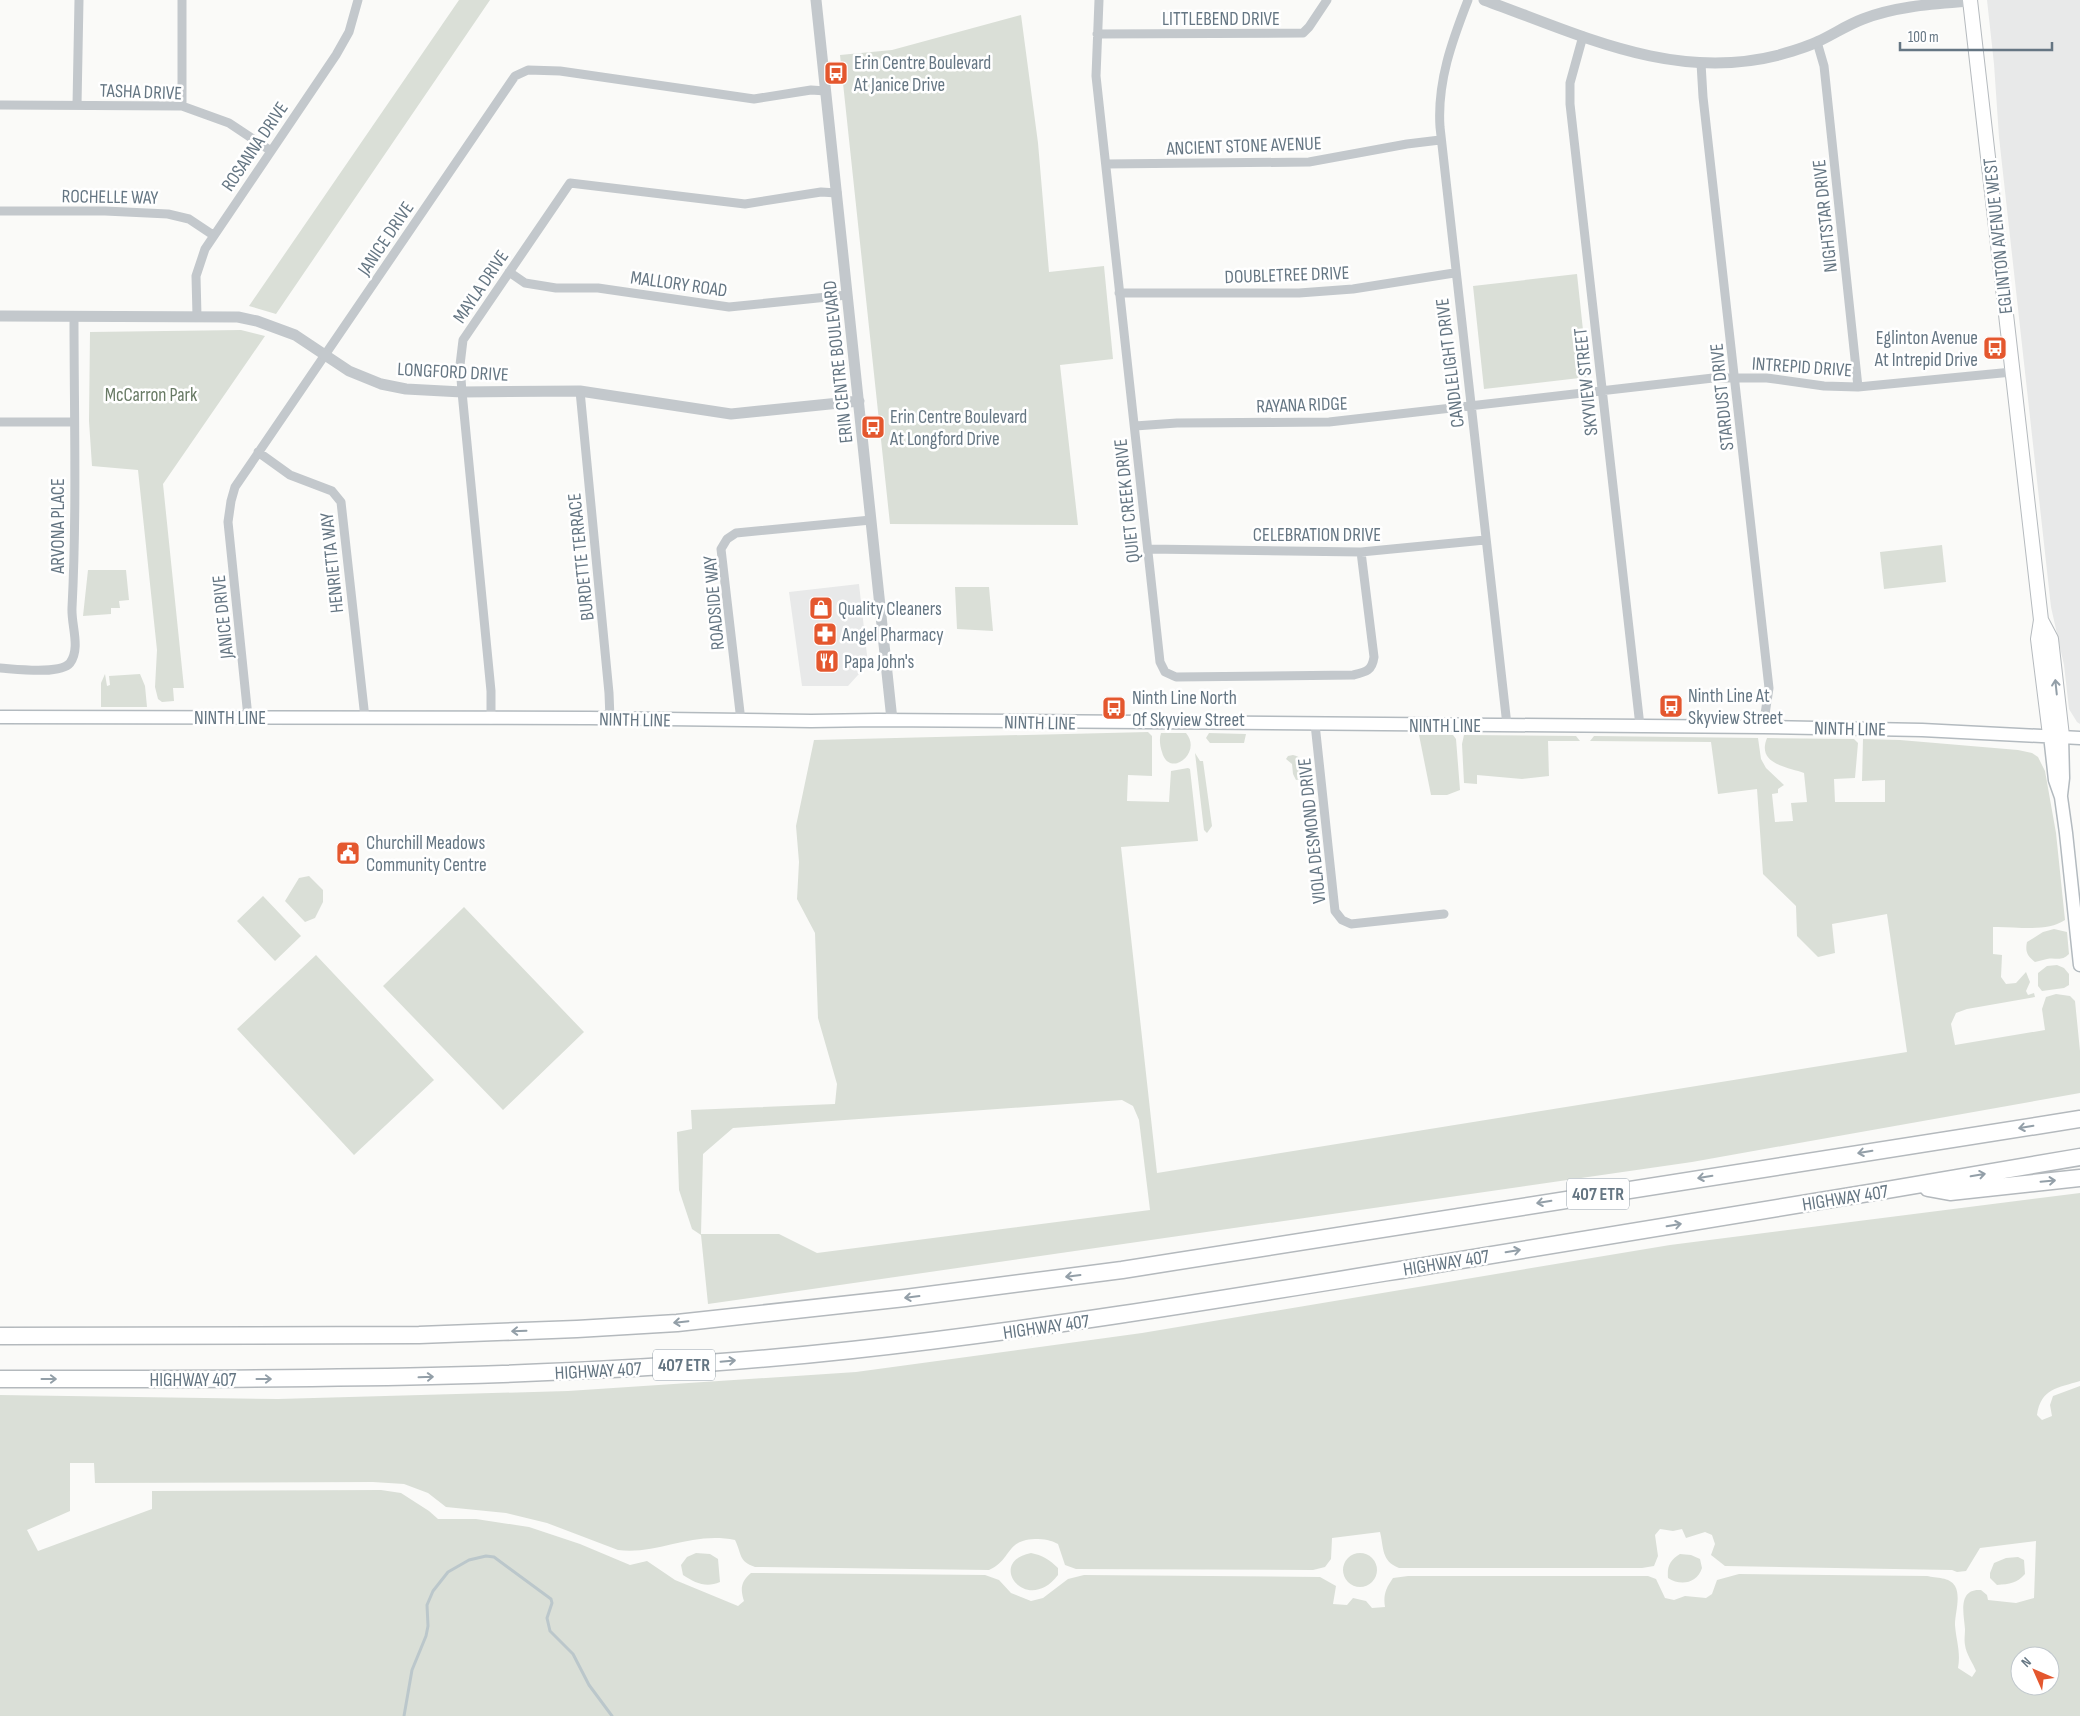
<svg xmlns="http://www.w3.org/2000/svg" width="2080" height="1716" viewBox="0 0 2080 1716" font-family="'Sofia Sans Condensed',sans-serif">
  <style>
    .built { fill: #e8e9e9 }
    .green { fill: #dadfd7; fill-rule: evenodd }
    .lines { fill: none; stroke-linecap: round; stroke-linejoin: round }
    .stream { stroke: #bbc7cb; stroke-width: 3 }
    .secondary-casing { stroke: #b3babf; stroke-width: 15 }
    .primary-casing { stroke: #b5babe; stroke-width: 16 }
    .motorway-casing { stroke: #b4b9bd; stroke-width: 19 }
    .minor { stroke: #c3c8cc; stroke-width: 9 }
    .tertiary { stroke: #c3c8cc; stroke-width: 11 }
    .secondary { stroke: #fff; stroke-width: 12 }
    .primary { stroke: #fff; stroke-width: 14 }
    .motorway { stroke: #fff; stroke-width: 16 }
    .oneway { stroke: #939fa8 }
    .labels { text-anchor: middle; stroke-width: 5; stroke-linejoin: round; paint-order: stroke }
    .shield { fill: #fff; stroke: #939fa8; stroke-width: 1 }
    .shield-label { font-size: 18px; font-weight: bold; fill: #657683 }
    .street-label { font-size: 19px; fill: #657683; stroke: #fff }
    .poi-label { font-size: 19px; fill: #657683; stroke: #fff; text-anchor: start }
    .park-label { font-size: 19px; fill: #687a64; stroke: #fff }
  </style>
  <rect width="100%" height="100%" fill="#fafaf8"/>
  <path class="built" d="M 1987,0 L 2080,0 L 2080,724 L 2077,722 L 2069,709 L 2064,665 L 2051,607 L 1999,137 L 1994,64 Z
    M 859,584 L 868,664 L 848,686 L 802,686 L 789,592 Z"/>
  <path class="green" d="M 459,0 L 490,0 L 276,314 L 249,306 Z
    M 1021,15 L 1038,143 L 1049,272 L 1104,266 L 1113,359 L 1060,365 L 1078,525 L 890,524 L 840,55 L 892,50 Z
    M 1577,274 L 1588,377 L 1484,389 L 1473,286 Z
    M 241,330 L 265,336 L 163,484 L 184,688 L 173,688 L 174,701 L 162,702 L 158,699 L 155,687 L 157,650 L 138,470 L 92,466 L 89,421 L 90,332 Z
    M 1942,545 L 1946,582 L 1884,589 L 1880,552 Z
    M 88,570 L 126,570 L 129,600 L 119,601 L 120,608 L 111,608 L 111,614 L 83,616 Z
    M 955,587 L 989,587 L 993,631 L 957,629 Z
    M 105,674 L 107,686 L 110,685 L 109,676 L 140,674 L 145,686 L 147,707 L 101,707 L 101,683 Z
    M 1148,732 L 1152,736 L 1152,776 L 1128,775 L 1127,801 L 1169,802 L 1171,771 L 1188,768 L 1190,769 L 1198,841 L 1121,847 L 1157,1173 L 1907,1052 L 1887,914 L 1832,924 L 1835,953 L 1818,957 L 1797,936 L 1796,906 L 1763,874 L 1757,789 L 1718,794 L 1711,742 L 1590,741 L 1594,736 L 1758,738 L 1761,759 L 1766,768 L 1784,785 L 1778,789 L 1778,793 L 1772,794 L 1775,822 L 1793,821 L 1791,803 L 1807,802 L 1804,773 C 1789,767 1756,765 1767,738 L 1854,739 L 1858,743 L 1855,778 L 1834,779 L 1835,802 L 1885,802 L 1885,780 L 1862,781 L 1863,739 L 1900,740 L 2018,750 L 2032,753 L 2038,757 L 2045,771 L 2056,833 L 2065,920 C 2046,933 2015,926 1993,927 L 1993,954 L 2002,955 L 2001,977 L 2006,984 L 2016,983 L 2026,972 L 2030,982 L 2026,991 L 2028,995 L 2034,993 L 2035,997 L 1967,1009 L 1956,1013 L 1951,1024 L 1955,1045 L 2045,1030 L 2042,1009 L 2046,997 L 2056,994 L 2070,996 L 2075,1001 L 2080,1051 L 2080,1093 L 1692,1162 L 708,1304 L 701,1235 L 692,1229 L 679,1190 L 677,1132 L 692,1129 L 691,1110 L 835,1104 L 837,1084 L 818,1018 L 815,933 L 797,899 L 799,862 L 796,826 L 814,740 ZM 1122,1100 L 1133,1106 L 1139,1120 L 1150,1210 L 817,1253 L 779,1234 L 701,1234 L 703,1154 L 733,1128 Z
    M 1161,733 L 1186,733 C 1203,753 1169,779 1162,752 C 1160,746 1159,739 1161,733 Z
    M 1209,733 L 1246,734 L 1244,743 L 1210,743 L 1206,738 Z
    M 1419,735 L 1453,735 L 1456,739 L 1460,790 L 1447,795 L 1431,795 Z
    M 1464,735 L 1576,736 L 1580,741 L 1548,741 L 1549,776 L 1522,779 L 1477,775 L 1477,784 L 1464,783 L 1462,744 Z
    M 1195,753 L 1200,761 L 1203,761 L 1212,826 L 1207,833 L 1204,830 Z
    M 1293,755 C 1308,759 1309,767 1301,779 L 1296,780 L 1293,774 L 1292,764 L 1286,759 L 1288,756 Z
    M 309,876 L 323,890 L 323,902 L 315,918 L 305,922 L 285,901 L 299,878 Z
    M 263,896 L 301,936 L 275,961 L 237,921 Z
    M 464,907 L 584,1032 L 503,1110 L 383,986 Z
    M 2054,929 L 2067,932 L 2069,954 C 2061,962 2056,957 2047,959 C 2043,960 2039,961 2035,962 C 2027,956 2025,951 2027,942 L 2043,932 Z
    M 316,955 L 434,1080 L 354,1155 L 237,1029 Z
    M 2057,965 L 2064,968 L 2069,974 L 2069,985 L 2064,988 L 2042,991 L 2038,986 L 2038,973 L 2047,966 Z
    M 2080,1193 L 2080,1381 C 2058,1388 2041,1388 2037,1415 L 2042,1420 L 2052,1416 L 2050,1405 L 2053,1396 L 2080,1386 L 2080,1716 L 0,1716 L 0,1395 L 278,1399 L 568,1391 L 856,1372 L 1142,1333 L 1670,1245 ZM 70,1463 L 94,1463 L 95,1483 L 373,1482 L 404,1484 L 428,1493 L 446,1507 L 506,1513 L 547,1523 L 618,1550 C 658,1555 692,1531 735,1540 C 742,1554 738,1561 755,1567 L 989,1570 C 1012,1560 1005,1540 1035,1539 C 1044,1539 1051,1540 1058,1544 L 1065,1565 L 1076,1569 L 1313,1570 L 1325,1567 L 1331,1559 L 1332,1538 L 1380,1532 C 1384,1548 1381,1561 1399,1568 L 1642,1568 L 1654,1566 L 1658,1556 L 1655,1535 L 1660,1529 L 1673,1531 L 1682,1529 L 1686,1538 L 1705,1532 L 1712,1535 L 1715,1544 L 1711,1555 L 1725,1566 L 1952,1570 L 1957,1572 L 1966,1571 L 1980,1548 L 2036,1541 L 2034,1598 L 2016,1603 L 1988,1600 L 1987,1595 L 1981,1590 C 1957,1588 1964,1615 1965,1629 C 1965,1635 1964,1640 1965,1645 C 1966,1654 1973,1663 1976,1671 L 1972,1677 L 1958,1668 C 1961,1652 1956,1640 1955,1625 C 1955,1613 1961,1597 1955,1586 C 1950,1577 1936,1578 1927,1576 L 1739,1574 L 1717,1580 L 1712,1594 L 1706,1598 L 1685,1596 L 1674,1600 L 1665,1598 L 1656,1579 L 1648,1576 L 1408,1576 L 1393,1578 C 1386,1588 1383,1595 1385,1607 L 1372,1608 L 1366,1601 L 1353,1598 L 1347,1605 L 1333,1604 L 1336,1586 L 1320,1577 L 1084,1575 L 1068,1579 L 1043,1598 L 1031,1601 L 1011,1593 L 999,1580 L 985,1575 L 751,1573 C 741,1581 740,1589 744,1601 L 738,1606 L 675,1580 L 647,1561 L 630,1565 L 580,1544 L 529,1527 L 476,1519 L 438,1519 L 429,1511 L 401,1493 L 381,1490 L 152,1491 L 152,1509 L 38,1551 L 27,1530 L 70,1511 ZM 2020,1656 L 2050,1656 L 2050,1686 L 2020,1686 Z
    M 696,1553 L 710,1554 L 718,1559 L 720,1582 C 706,1588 695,1583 683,1575 L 681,1565 L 687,1557 Z
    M 1031,1553 C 1042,1555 1050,1560 1058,1568 L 1058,1575 C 1027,1616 985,1562 1031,1553 Z
    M1343 1570a17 17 0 1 1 34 0a17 17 0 1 1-34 0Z
    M 1680,1554 L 1691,1555 L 1700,1559 L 1702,1568 C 1697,1584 1680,1586 1668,1578 C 1667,1566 1670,1560 1680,1554 Z
    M 2018,1557 L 2024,1560 L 2025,1574 C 2017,1583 2010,1584 1997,1585 L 1990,1578 L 1990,1573 L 1994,1563 L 2006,1558 Z"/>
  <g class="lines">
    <path class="stream" d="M 404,1716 L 412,1670 L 426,1636 L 428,1626 L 427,1605 L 433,1591 L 448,1572 L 469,1560 L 486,1556 L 494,1557 L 551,1599 L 552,1603 L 547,1618 L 550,1631 L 573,1654 L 589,1685 L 612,1716"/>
    <g class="secondary-casing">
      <path id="secondary" d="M 0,717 L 589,718 L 811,721 L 877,720 L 1763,727 L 1922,730 L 2080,738
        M 2050,735 L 2055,780 L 2061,797 L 2066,833 L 2080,965
        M 2061,795 L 2063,778 L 2062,736"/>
    </g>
    <g class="primary-casing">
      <path id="primary" d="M 1970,0 L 2041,620 L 2038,639 L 2050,735
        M 2041,620 L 2051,639 L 2062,736"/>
    </g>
    <g class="motorway-casing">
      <path id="motorway" d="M 1928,1188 L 1950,1192 L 2080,1178
        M 0,1336 L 419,1335 L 577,1329 L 677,1323 L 905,1298 L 1122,1270 L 2080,1119
        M 0,1379 C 284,1379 569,1381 852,1350 C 1044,1329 1235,1297 1425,1266 C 1644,1230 1862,1195 2080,1157"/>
    </g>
    <path class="minor" d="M 182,0 L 182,106
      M 1099,0 L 1096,76 L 1160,662 L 1165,672 L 1176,677 L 1353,675 C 1366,672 1372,671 1374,657 L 1361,552
      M 1468,0 C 1452,41 1437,82 1440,127 L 1507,725
      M 1097,34 L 1303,33 L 1309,27 L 1327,0
      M 1583,36 L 1570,83 L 1570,104 L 1640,726
      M 1817,42 L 1824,66 L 1858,387
      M 1701,63 L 1703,97 L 1769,688 L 1763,727
      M 0,105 L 182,106 L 229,123 L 271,151
      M 77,105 L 79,0
      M 1106,164 L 1309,162 L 1407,144 L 1440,140
      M 0,211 L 105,211 L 168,214 L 189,219 L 213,235
      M 509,272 L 525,283 L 556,288 L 598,288 L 729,307 L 847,295
      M 1119,293 L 1299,293 L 1353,289 L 1454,273
      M 197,316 L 196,276 L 205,249 L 336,55 L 349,32 L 358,0
      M 580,391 L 609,693 L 610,719
      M 0,422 L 73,422
      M 1135,426 L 1177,423 L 1329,422 L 1713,378 L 1767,378 L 1824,386 L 1858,387 L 2012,372
      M 258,452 L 290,475 L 332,491 L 341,502 L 365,718
      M 1148,549 L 1361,552 L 1485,540
      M 0,668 C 16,669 60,675 70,663 C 81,648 71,625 72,608 C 77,511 74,413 74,316
      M 248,717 L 228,522 L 231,501 L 235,487 L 515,76 L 528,70 L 560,71 L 754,99 L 811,90 L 826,91
      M 491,719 L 491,691 L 462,392 L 460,365 L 463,340 L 570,183 L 745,204 L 821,192 L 837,193
      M 741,721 L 721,549 L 727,539 L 736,533 L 871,520
      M 1315,724 L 1335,911 L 1342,920 L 1351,924 L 1444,914"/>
    <path class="tertiary" d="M 816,0 L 892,720
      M 1484,0 C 1581,35 1674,82 1779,55 C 1793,51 1807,47 1819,41 C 1834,34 1847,25 1863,19 C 1896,6 1934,4 1970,1
      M 0,316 L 238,317 L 257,321 L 295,335 L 349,371 L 381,384 L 406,389 L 462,392 L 580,391 L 731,414 L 859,401"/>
    <use href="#secondary" class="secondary"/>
    <use href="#primary" class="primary"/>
    <use href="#motorway" class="motorway"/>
  </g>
  <defs><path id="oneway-shaft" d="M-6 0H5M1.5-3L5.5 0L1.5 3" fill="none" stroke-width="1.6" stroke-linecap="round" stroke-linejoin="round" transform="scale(1.25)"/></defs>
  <g class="oneway">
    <use href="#oneway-shaft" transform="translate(2056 687) rotate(-96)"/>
    <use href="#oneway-shaft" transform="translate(2026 1127) rotate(171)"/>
    <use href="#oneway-shaft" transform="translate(1865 1152) rotate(171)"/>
    <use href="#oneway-shaft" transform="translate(1978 1175) rotate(-10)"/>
    <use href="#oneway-shaft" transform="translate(1705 1177) rotate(171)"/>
    <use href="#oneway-shaft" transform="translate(2048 1181) rotate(-5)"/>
    <use href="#oneway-shaft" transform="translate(1544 1202) rotate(171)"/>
    <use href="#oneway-shaft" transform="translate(1674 1225) rotate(-9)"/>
    <use href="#oneway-shaft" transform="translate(1513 1251) rotate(-9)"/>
    <use href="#oneway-shaft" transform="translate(1073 1276) rotate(173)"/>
    <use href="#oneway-shaft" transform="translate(912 1297) rotate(173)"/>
    <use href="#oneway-shaft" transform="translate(681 1322) rotate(174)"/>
    <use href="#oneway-shaft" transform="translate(519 1331) rotate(178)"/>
    <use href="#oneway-shaft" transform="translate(728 1361) rotate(-5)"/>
    <use href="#oneway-shaft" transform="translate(426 1377) rotate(-2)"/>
    <use href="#oneway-shaft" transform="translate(49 1379)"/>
    <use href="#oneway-shaft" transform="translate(264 1379)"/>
  </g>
  <defs>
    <g id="bus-square" transform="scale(1.25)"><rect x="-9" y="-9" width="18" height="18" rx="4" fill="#e4572e" stroke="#fff"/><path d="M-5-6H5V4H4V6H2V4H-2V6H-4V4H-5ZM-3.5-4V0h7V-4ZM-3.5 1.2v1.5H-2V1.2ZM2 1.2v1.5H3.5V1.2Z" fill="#fff"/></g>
    <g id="shop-square" transform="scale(1.25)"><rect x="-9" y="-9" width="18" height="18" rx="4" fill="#e4572e" stroke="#fff"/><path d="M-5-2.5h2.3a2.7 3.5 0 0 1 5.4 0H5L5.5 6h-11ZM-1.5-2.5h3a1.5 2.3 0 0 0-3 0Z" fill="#fff"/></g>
    <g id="pharmacy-square" transform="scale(1.25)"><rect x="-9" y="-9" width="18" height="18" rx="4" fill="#e4572e" stroke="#fff"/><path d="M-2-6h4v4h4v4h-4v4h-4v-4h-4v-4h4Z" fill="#fff"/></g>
    <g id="restaurant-square" transform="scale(1.25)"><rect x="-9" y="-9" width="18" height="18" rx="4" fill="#e4572e" stroke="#fff"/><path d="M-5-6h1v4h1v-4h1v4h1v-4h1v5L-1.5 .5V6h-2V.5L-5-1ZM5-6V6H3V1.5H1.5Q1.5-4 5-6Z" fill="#fff"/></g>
    <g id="civic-square" transform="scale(1.25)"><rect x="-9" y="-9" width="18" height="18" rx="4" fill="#e4572e" stroke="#fff"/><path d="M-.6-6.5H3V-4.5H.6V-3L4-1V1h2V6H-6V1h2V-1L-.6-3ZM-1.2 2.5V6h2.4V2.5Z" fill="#fff"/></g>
  </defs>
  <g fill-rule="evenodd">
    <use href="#bus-square" x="836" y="73"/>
    <use href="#bus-square" x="1995" y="348"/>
    <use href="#bus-square" x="873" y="427"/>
    <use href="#shop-square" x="821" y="608"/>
    <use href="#pharmacy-square" x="825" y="634"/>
    <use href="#restaurant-square" x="827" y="661"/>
    <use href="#bus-square" x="1671" y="706"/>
    <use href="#bus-square" x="1114" y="708"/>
    <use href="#civic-square" x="348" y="853"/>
  </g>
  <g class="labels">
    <g class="shield">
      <rect x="1567" y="1178.5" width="62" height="31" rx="4"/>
      <rect x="653" y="1349.5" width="62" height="31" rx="4"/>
    </g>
    <g class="shield-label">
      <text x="1598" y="1200">407 ETR</text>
      <text x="684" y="1371">407 ETR</text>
    </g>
    <g class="street-label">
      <text x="1221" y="25">LITTLEBEND DRIVE</text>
      <text transform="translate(141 91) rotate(2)" y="7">TASHA DRIVE</text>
      <text transform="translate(1244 145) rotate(-2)" y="7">ANCIENT STONE AVENUE</text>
      <text transform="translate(254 146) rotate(-56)" y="7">ROSANNA DRIVE</text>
      <text transform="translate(110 196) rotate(1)" y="7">ROCHELLE WAY</text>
      <text transform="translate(1824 216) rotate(-96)" y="7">NIGHTSTAR DRIVE</text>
      <text transform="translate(1997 236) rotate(-96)" y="7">EGLINTON AVENUE WEST</text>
      <text transform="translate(385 238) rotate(-56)" y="7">JANICE DRIVE</text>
      <text transform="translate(1287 274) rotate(-2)" y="7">DOUBLETREE DRIVE</text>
      <text transform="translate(679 283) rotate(8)" y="7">MALLORY ROAD</text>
      <text transform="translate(480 286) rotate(-56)" y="7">MAYLA DRIVE</text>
      <text transform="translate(837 362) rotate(-96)" y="7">ERIN CENTRE BOULEVARD</text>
      <text transform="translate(1449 363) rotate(-97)" y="7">CANDLELIGHT DRIVE</text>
      <text transform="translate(1802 366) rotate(4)" y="7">INTREPID DRIVE</text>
      <text transform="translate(453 371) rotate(3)" y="7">LONGFORD DRIVE</text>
      <text transform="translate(1585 382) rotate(-96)" y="7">SKYVIEW STREET</text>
      <text transform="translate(1721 397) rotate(-96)" y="7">STARDUST DRIVE</text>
      <text transform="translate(1302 404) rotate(-2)" y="7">RAYANA RIDGE</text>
      <text transform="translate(1126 501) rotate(-96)" y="7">QUIET CREEK DRIVE</text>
      <text transform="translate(57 526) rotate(-90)" y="7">ARVONA PLACE</text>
      <text x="1317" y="541">CELEBRATION DRIVE</text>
      <text transform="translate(580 557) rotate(-96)" y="7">BURDETTE TERRACE</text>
      <text transform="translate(331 563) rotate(-96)" y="7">HENRIETTA WAY</text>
      <text transform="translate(713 603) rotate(-95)" y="7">ROADSIDE WAY</text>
      <text transform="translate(222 617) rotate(-96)" y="7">JANICE DRIVE</text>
      <text x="230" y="724">NINTH LINE</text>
      <text transform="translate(635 719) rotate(1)" y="7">NINTH LINE</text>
      <text transform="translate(1040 722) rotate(1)" y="7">NINTH LINE</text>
      <text x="1445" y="732">NINTH LINE</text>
      <text transform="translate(1850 728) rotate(1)" y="7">NINTH LINE</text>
      <text transform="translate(1311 831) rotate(-96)" y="7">VIOLA DESMOND DRIVE</text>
      <text transform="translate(1845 1197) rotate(-9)" y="7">HIGHWAY 407</text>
      <text transform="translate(1446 1262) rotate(-9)" y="7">HIGHWAY 407</text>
      <text transform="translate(1046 1326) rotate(-8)" y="7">HIGHWAY 407</text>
      <text transform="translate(598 1370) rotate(-3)" y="7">HIGHWAY 407</text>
      <text x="193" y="1386">HIGHWAY 407</text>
    </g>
    <g class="poi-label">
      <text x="854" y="69">Erin Centre Boulevard<tspan x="854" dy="22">At Janice Drive</tspan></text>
      <text x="1978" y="344" text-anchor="end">Eglinton Avenue<tspan x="1978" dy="22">At Intrepid Drive</tspan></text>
      <text x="890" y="423">Erin Centre Boulevard<tspan x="890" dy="22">At Longford Drive</tspan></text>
      <text x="838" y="615">Quality Cleaners</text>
      <text x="842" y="641">Angel Pharmacy</text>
      <text x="844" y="668">Papa John's</text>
      <text x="1688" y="702">Ninth Line At<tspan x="1688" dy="22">Skyview Street</tspan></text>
      <text x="1132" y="704">Ninth Line North<tspan x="1132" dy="22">Of Skyview Street</tspan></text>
      <text x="366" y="849">Churchill Meadows<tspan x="366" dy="22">Community Centre</tspan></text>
    </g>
    <g class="park-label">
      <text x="151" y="401">McCarron Park</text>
    </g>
  </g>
  <g transform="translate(2035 1671) rotate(315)"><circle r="24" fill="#ffffff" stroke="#c1c8cd"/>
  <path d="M0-4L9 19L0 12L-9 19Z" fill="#e4572e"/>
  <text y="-8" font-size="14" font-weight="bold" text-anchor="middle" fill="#657683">N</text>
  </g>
  <path d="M1900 42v8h152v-8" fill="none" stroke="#657683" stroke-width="2.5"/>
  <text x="1908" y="42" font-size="15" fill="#657683" stroke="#ffffff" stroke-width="4" paint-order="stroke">100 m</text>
</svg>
